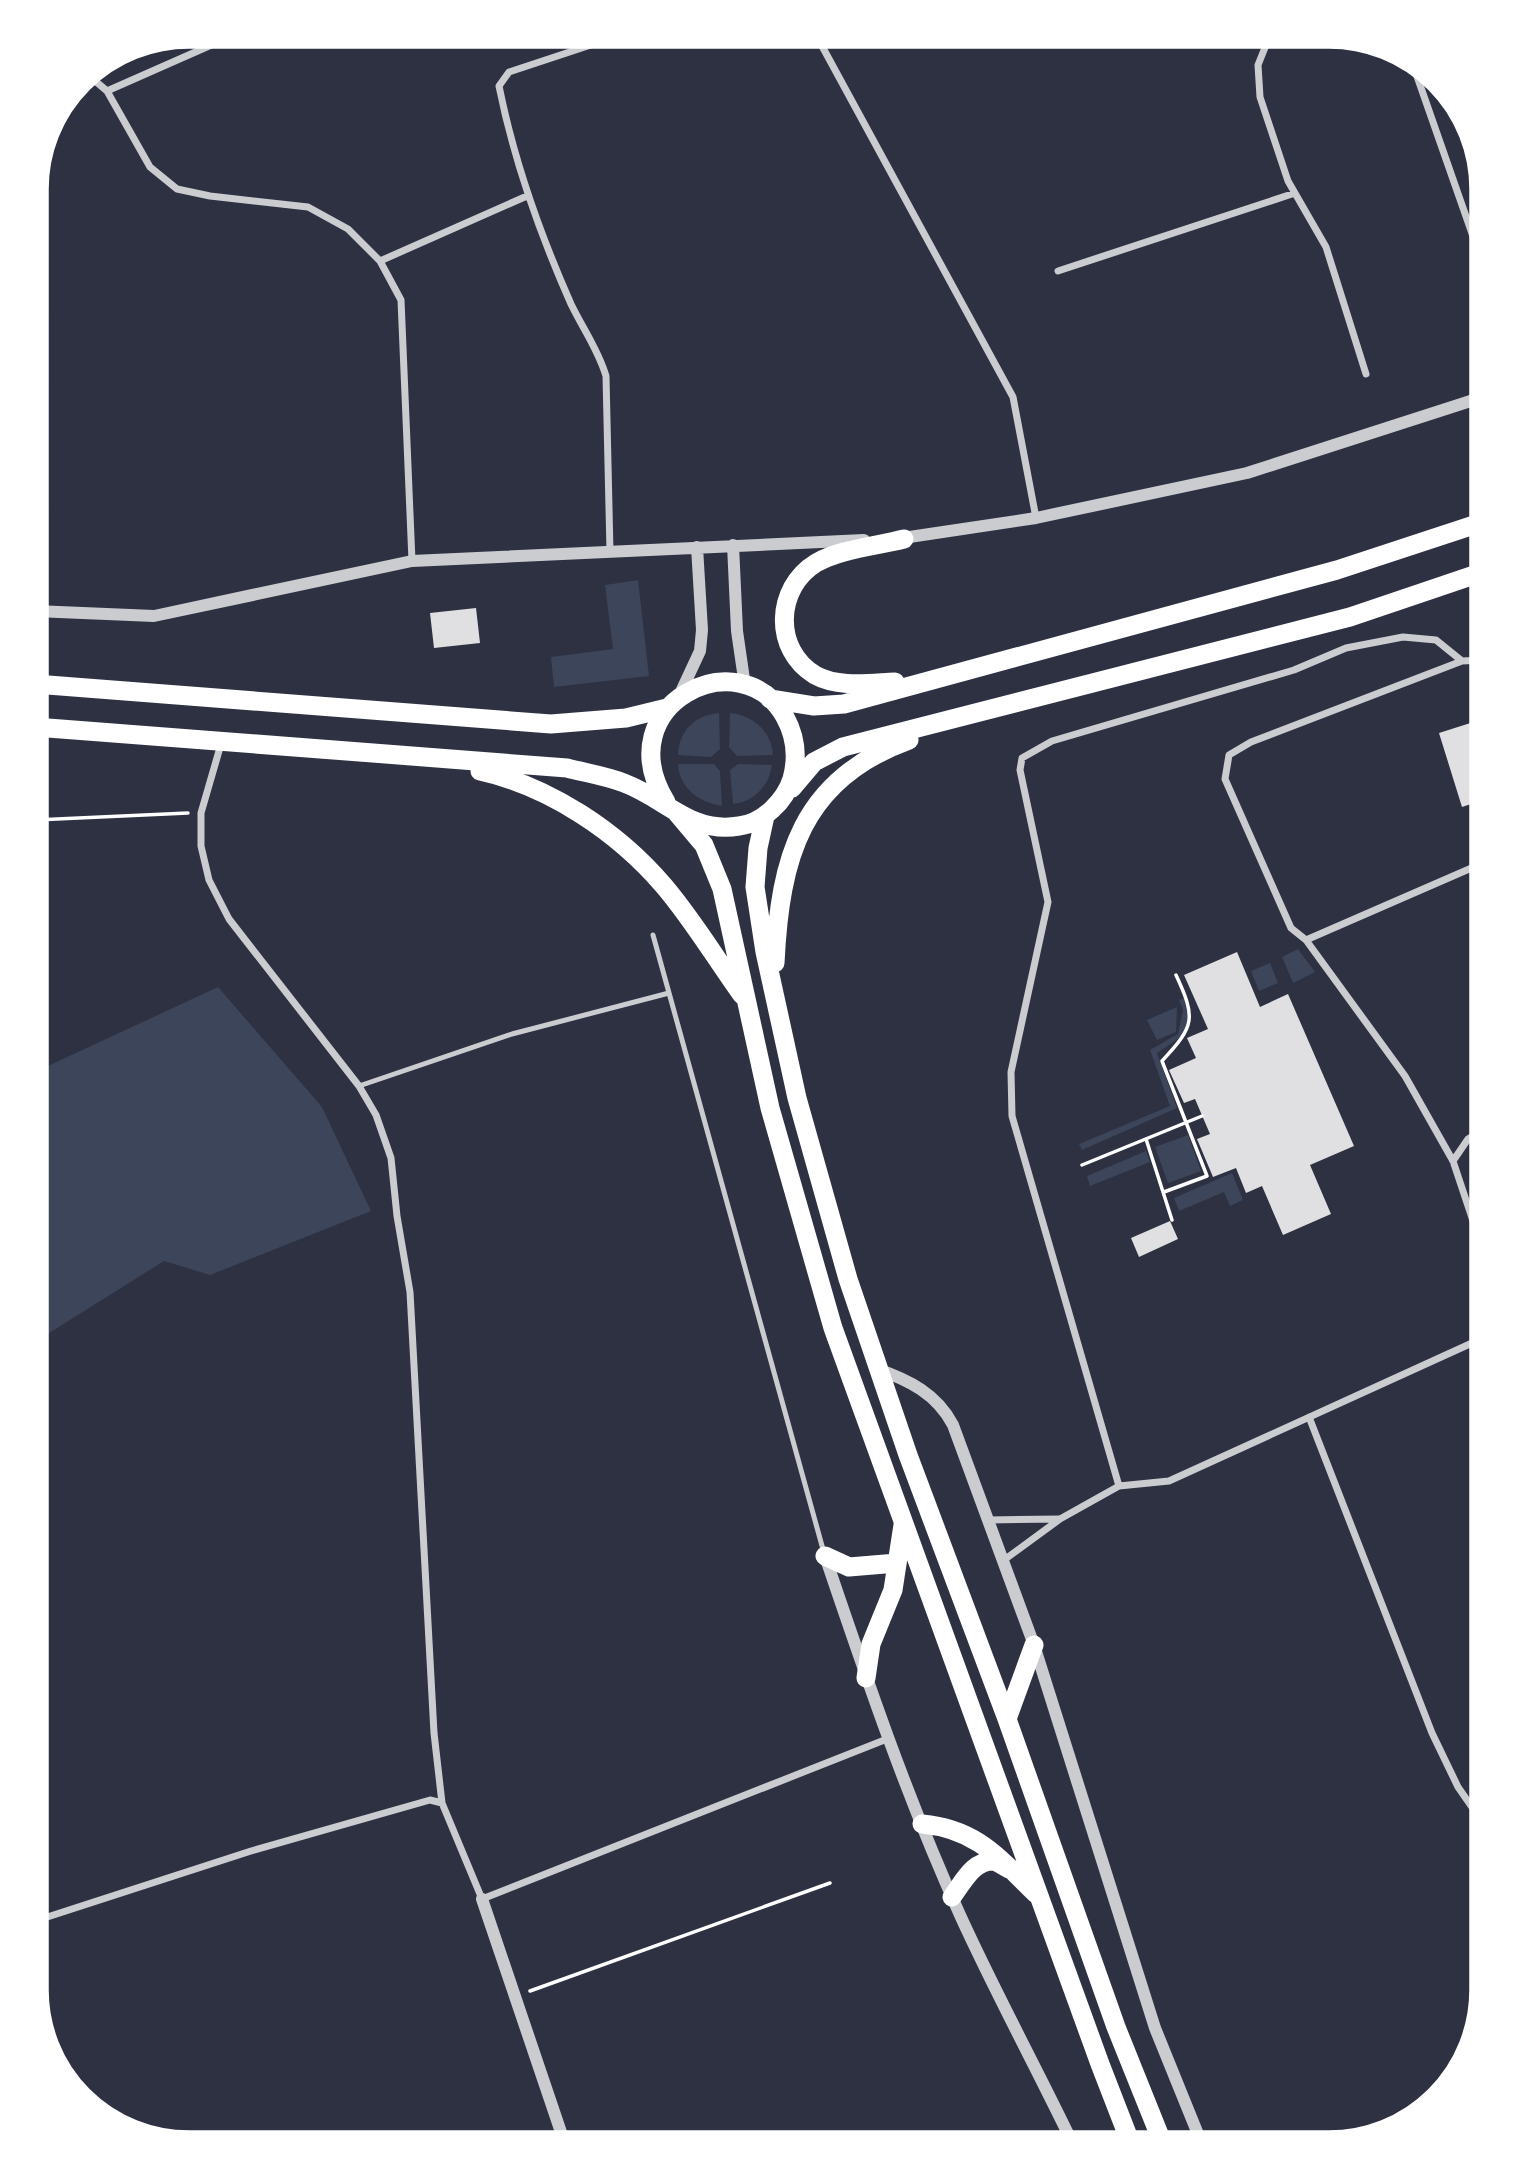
<svg xmlns="http://www.w3.org/2000/svg" width="1518" height="2179" viewBox="0 0 1518 2179" font-family="Mulish,sans-serif">
  <style>
    .green { fill: #3c4559 }
    .building { fill: #e0e0e3 }
    .lines { fill: none; stroke-linecap: round; stroke-linejoin: round }
    .path { stroke: #fff; stroke-width: 3.5 }
    .service { stroke: #caccd0; stroke-width: 5 }
    .minor { stroke: #caccd0; stroke-width: 7 }
    .tertiary { stroke: #caccd0; stroke-width: 12 }
    .trunk { stroke: #fff; stroke-width: 19 }
    .rim { fill: none; stroke: #fff; stroke-width: 3.5 }
  </style>
  <rect width="100%" height="100%" fill="#2d3142"/>
  <path class="green" d="M 638,580 L 649,676 L 554,687 L 551,657 L 613,649 L 605,585 Z
    M 719,713 L 720,749 L 711,757 L 678,755 C 679,731 695,715 719,713 Z
    M 730,713 C 752,715 772,731 773,755 L 737,756 L 729,747 Z
    M 678,764 L 714,764 L 720,771 L 722,806 C 700,803 679,788 678,764 Z
    M 738,764 L 772,765 C 769,786 754,802 733,804 L 730,770 Z
    M 1298,949 L 1315,972 L 1293,983 L 1282,957 Z
    M 1270,963 L 1278,983 L 1259,991 L 1251,971 Z
    M 218,987 L 322,1107 L 371,1211 L 210,1275 L 164,1261 L 35,1342 L 35,1072 Z
    M 1185,998 L 1189,1007 L 1184,1035 L 1157,1053 L 1177,1108 L 1082,1150 L 1079,1144 L 1170,1106 L 1150,1050 L 1178,1034 L 1183,1010 L 1179,1000 Z
    M 1177,1007 L 1176,1032 L 1157,1040 L 1147,1020 Z
    M 1188,1135 L 1201,1171 L 1168,1183 L 1155,1147 Z
    M 1146,1151 L 1150,1162 L 1090,1186 L 1087,1176 Z
    M 1232,1173 L 1243,1200 L 1230,1206 L 1224,1192 L 1179,1211 L 1174,1198 Z"/>
  <path class="building" d="M 476,608 L 480,643 L 434,648 L 430,613 Z
    M 1483,719 L 1483,800 L 1462,807 L 1439,733 Z
    M 1237,952 L 1260,1007 L 1288,994 L 1354,1146 L 1310,1165 L 1331,1214 L 1283,1235 L 1262,1186 L 1246,1193 L 1236,1168 L 1213,1177 L 1197,1139 L 1210,1134 L 1195,1099 L 1184,1103 L 1169,1070 L 1196,1058 L 1187,1038 L 1208,1029 L 1184,975 Z
    M 1170,1221 L 1178,1239 L 1139,1257 L 1131,1238 Z"/>
  <g class="lines">
    <path class="path" d="M 35,820 L 188,813
      M 1146,1139 L 1172,1220
      M 1082,1165 L 1202,1116
      M 1164,1192 L 1207,1176 L 1162,1061 C 1195,1026 1196,1018 1176,975
      M 530,1991 L 830,1883"/>
    <path class="service" d="M 653,935 L 824,1553
      M 359,1086 L 512,1034 L 669,993"/>
    <path class="minor" d="M 816,35 L 1013,397 L 1036,518
      M 1270,35 L 1258,65 L 1260,97 L 1288,181 L 1326,247 L 1366,374
      M 209,46 L 210,35
      M 1412,62 L 1483,265
      M 87,74 L 107,91 L 150,167 L 177,189 L 210,196 L 308,207 L 348,229 L 380,261 L 401,300 L 412,561
      M 107,91 L 234,35
      M 380,261 L 527,196
      M 1058,271 L 1295,193
      M 610,552 L 606,376 C 598,349 583,329 571,304 C 540,234 514,161 499,86 L 509,72 L 621,35
      M 1462,661 L 1251,742 L 1229,755 L 1225,779 L 1291,928 L 1306,940 L 1405,1076 L 1453,1161 L 1483,1251
      M 221,744 L 201,813 L 201,846 L 209,880 L 229,919 L 359,1086 L 376,1115 L 391,1158 L 397,1216 L 410,1292 L 434,1733 L 442,1803
      M 1306,940 L 1483,863
      M 1453,1161 L 1468,1139 L 1483,1130
      M 1309,1417 L 1432,1733 L 1458,1787 L 1483,1823
      M 1119,1486 L 1012,1116 L 1011,1072 L 1048,902 L 1020,770 L 1022,758 L 1052,741 L 1294,670 L 1346,648 L 1403,637 L 1436,640 L 1462,661 L 1483,660
      M 989,1520 L 1059,1519
      M 1004,1560 L 1060,1519 L 1119,1486 L 1169,1481 L 1483,1338
      M 35,1921 L 251,1851 L 430,1800 L 442,1803 L 482,1899 L 887,1739"/>
    <path class="tertiary" d="M 896,539 L 1036,518 L 1247,473 L 1483,397
      M 733,545 L 737,631 L 745,686
      M 35,611 L 154,616 L 412,561 L 864,540
      M 679,696 L 700,651 L 702,630 L 697,547
      M 877,1369 C 909,1380 937,1394 953,1425 L 1034,1645 L 1155,2028 L 1202,2144
      M 825,1556 C 866,1677 907,1798 960,1915 C 995,1992 1036,2067 1073,2144
      M 482,1899 L 565,2144"/>
    <path class="trunk" d="M 895,682 C 870,683 838,688 815,675 C 773,650 775,588 816,563 C 840,549 877,546 904,539
      M 35,684 L 551,724 L 626,718 L 667,708
      M 770,699 L 814,706 L 844,704 L 1337,570 L 1483,522
      M 35,727 L 567,768 C 586,773 606,776 624,783 C 667,799 690,834 739,826 C 763,823 785,801 792,779 C 798,757 796,737 785,717 C 741,638 606,704 666,802
      M 480,771 C 549,786 618,832 664,886 C 693,920 716,959 742,995
      M 792,788 L 814,762 L 843,747 L 1350,617 L 1483,572
      M 677,813 L 704,845 L 722,889 L 770,1108 L 833,1328 L 1100,2064 L 1131,2144
      M 765,816 L 758,848 L 755,887 L 765,952 L 797,1098 L 848,1279 L 908,1455 L 1007,1719 L 1116,2027 L 1163,2144
      M 775,963 C 780,858 801,779 909,740
      M 825,1556 L 849,1567 L 897,1563
      M 866,1678 L 871,1644 L 893,1590 L 903,1525
      M 1007,1719 L 1034,1645
      M 922,1824 C 977,1829 999,1858 1036,1894
      M 952,1897 C 963,1882 974,1859 995,1861 L 1009,1869"/>
  </g>
  <path d="M0 0H1518V2179H0ZM189 47H1329A142 142 0 0 1 1471 189V1990A142 142 0 0 1 1329 2132H189A142 142 0 0 1 47 1990V189A142 142 0 0 1 189 47Z" fill="#fff" fill-rule="evenodd"/>
  <path class="rim" d="M189 47H1329A142 142 0 0 1 1471 189V1990A142 142 0 0 1 1329 2132H189A142 142 0 0 1 47 1990V189A142 142 0 0 1 189 47Z"/>
</svg>
